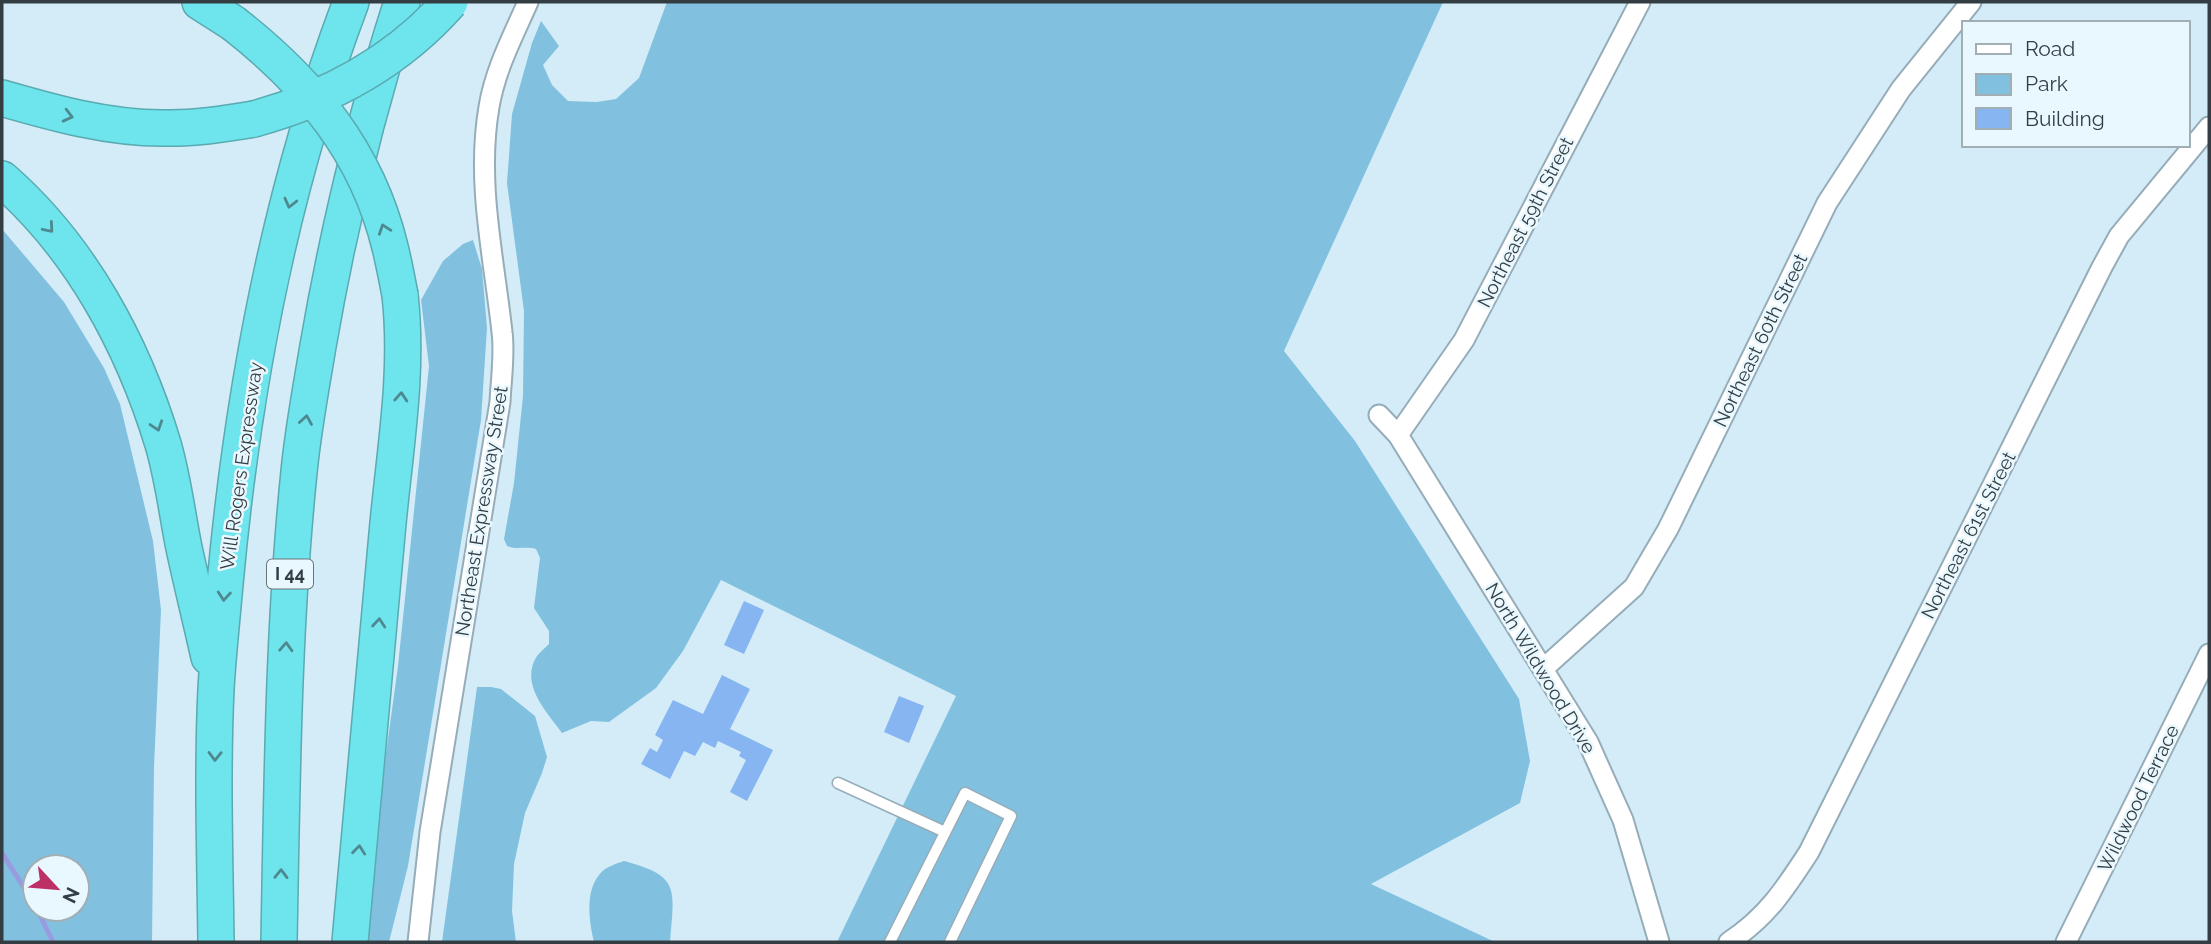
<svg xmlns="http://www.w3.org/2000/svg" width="2211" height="944" viewBox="0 0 2211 944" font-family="Raleway,sans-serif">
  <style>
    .green { fill: #81c1df; fill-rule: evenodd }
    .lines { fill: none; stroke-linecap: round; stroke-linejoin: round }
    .stream { stroke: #999be1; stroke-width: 5 }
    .building { fill: #86b5f1 }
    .lane-casing { stroke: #96adb9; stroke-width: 13 }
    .street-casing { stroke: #96adb9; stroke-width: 23 }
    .highway-casing { stroke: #5aaab1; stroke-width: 38 }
    .lane { stroke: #fff; stroke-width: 10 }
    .street { stroke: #fff; stroke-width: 19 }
    .highway { stroke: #6ee4ed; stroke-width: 35 }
    .highway-bridge-casing { stroke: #5aaab1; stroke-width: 38; stroke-linecap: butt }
    .highway-bridge { stroke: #6ee4ed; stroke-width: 35 }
    .oneway { stroke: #4e898f }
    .labels { text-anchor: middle; stroke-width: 5; stroke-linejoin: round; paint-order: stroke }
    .shield { fill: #e9f8ff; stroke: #6a767b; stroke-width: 2 }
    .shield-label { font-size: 18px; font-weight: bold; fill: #343e42 }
    .street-label { font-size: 19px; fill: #343e42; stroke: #e9f8ff }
  </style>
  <rect width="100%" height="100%" fill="#d3ecf8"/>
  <path class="green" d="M 667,2 L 1443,2 L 1284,351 L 1355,441 L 1519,699 L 1530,761 L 1520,803 L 1371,884 L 1495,942 L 837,942 L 956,696 L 721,580 L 683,651 L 656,688 L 609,722 L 591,721 L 562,733 C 547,712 519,684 537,656 C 540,652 545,648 549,644 L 549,631 L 534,608 L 540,558 L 536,549 C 525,546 517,550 507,546 L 504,539 L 514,483 L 523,396 L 524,311 L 507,183 L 512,114 L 532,43 L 541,21 L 559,46 L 543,65 L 552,85 L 568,101 L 597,102 L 616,99 L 639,78 Z
    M 2,229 L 64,302 L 104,368 L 120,404 L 153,541 L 161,610 L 154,767 L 152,942 L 2,942 ZM 77,867 L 77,909 L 35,909 L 35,867 Z
    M 473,240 L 482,269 L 487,328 L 481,420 L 408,866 L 389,942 L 367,942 L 380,797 L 398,666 L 429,366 L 421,300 L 443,261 L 463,244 Z
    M 477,687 L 491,687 L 501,689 L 535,716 L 547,757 L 542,773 L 525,813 L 514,864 L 512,911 L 516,942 L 442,942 Z
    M 624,861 C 681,876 674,889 670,942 L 594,942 C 589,922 585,892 599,875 C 605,867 615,864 624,861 Z"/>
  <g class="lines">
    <path class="stream" d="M 2,853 L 35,905
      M 37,909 L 53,942"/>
  </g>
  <path class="building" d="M 744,601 L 764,610 L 744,654 L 724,645 Z
    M 722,675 L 750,689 L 730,729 L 773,750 L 747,801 L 730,792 L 746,760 L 739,756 L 741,752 L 718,741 L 715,748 L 703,742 L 695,756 L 684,751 L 670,779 L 641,764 L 650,748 L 657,752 L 663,740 L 655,735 L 673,700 L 703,714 Z
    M 899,696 L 924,706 L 909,743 L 884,732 Z"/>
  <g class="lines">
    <g class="lane-casing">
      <path id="lane" d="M 838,783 L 945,832
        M 890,942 L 965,793 L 1011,816 L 950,942"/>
    </g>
    <g class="street-casing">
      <path id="street" d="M 1379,415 L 1398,435 L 1588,742 L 1623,820 L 1659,942
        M 1398,435 L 1464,340 L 1640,2
        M 1543,669 L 1634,587 L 1668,529 L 1827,203 L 1901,89 L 1971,2
        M 418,942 L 430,832 L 500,402 C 501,379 505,354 502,332 C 494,258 476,182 489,107 C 495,70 513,36 528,2
        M 1729,942 C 1767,917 1785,889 1809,852 L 2102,267 L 2119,236 L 2209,127
        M 2066,942 L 2209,654"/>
    </g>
    <g class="highway-casing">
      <path id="highway" d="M 200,2 L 233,23
        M 2,98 C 54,113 107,128 162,128 C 193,129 224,124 254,119
        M 2,179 C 81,248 133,345 163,444 C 173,478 177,513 184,548 C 192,585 201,621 209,657
        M 216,942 C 215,858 212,773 216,689 C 218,654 222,618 225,584 C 243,386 281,187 351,2
        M 279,942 C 282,785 283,628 299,472 C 303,430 311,388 318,346 C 338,230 366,114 402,2
        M 350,942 C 363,806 374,670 387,534 C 394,454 409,375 400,295"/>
    </g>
    <use href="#lane" class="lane"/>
    <use href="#street" class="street"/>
    <use href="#highway" class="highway"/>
    <g class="highway-bridge-casing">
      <path id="highway-bridge" d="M 233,23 C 309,82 367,152 390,247 C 394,263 397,279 400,295
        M 254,119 C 331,98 397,62 450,2"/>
    </g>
    <use href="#highway-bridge" class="highway-bridge"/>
  </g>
  <defs><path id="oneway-chevron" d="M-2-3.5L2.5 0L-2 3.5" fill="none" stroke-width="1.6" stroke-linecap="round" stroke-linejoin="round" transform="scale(1.75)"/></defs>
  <g class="oneway">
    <use href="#oneway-chevron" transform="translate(68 116) rotate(14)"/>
    <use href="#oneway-chevron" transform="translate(290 203) rotate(104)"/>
    <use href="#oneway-chevron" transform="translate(49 228) rotate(49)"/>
    <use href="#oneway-chevron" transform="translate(384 229) rotate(-109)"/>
    <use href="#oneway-chevron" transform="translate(401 397) rotate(-86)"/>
    <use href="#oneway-chevron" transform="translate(306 420) rotate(-81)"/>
    <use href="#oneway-chevron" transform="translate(157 426) rotate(72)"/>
    <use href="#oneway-chevron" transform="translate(224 596) rotate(95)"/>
    <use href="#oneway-chevron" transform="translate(379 623) rotate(-85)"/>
    <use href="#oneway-chevron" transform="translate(286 647) rotate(-87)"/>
    <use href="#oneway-chevron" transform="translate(215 756) rotate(91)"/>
    <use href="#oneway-chevron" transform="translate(359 850) rotate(-84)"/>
    <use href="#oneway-chevron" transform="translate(281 874) rotate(-89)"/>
  </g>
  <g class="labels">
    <rect class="shield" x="267" y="559.5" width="46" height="29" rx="5"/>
    <g class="shield-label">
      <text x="290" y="580">I 44</text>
    </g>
    <g class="street-label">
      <text transform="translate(1525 222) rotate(-63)" y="7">Northeast 59th Street</text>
      <text transform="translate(1760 340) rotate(-64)" y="7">Northeast 60th Street</text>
      <text transform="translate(241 466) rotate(-82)" y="7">Will Rogers Expressway</text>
      <text transform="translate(481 511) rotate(-81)" y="7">Northeast Expressway Street</text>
      <text transform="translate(1968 535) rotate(-63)" y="7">Northeast 61st Street</text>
      <text transform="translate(1541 668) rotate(59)" y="7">North Wildwood Drive</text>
      <text transform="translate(2138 798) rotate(-64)" y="7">Wildwood Terrace</text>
    </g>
  </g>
  <rect width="2211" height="944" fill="none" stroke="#343e42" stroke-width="7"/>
  <rect x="1962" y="21" width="228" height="126" fill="#e9f8ff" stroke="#a1aeb3" stroke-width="2"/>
  <rect x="1976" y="44" width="35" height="10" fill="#ffffff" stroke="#a1aeb3" stroke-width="2"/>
  <text x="2025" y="56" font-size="21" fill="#343e42">Road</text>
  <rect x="1976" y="74" width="35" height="21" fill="#81c1df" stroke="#a1aeb3" stroke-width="2"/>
  <text x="2025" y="91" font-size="21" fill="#343e42">Park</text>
  <rect x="1976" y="108" width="35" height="21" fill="#86b5f1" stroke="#a1aeb3" stroke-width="2"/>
  <text x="2025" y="126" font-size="21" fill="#343e42">Building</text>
  <g transform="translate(56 888) rotate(116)"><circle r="33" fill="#e9f8ff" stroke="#a1aeb3" stroke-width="2"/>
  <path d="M0-5L12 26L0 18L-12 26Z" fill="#bc3066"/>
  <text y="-10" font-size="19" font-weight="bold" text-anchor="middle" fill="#343e42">N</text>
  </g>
</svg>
